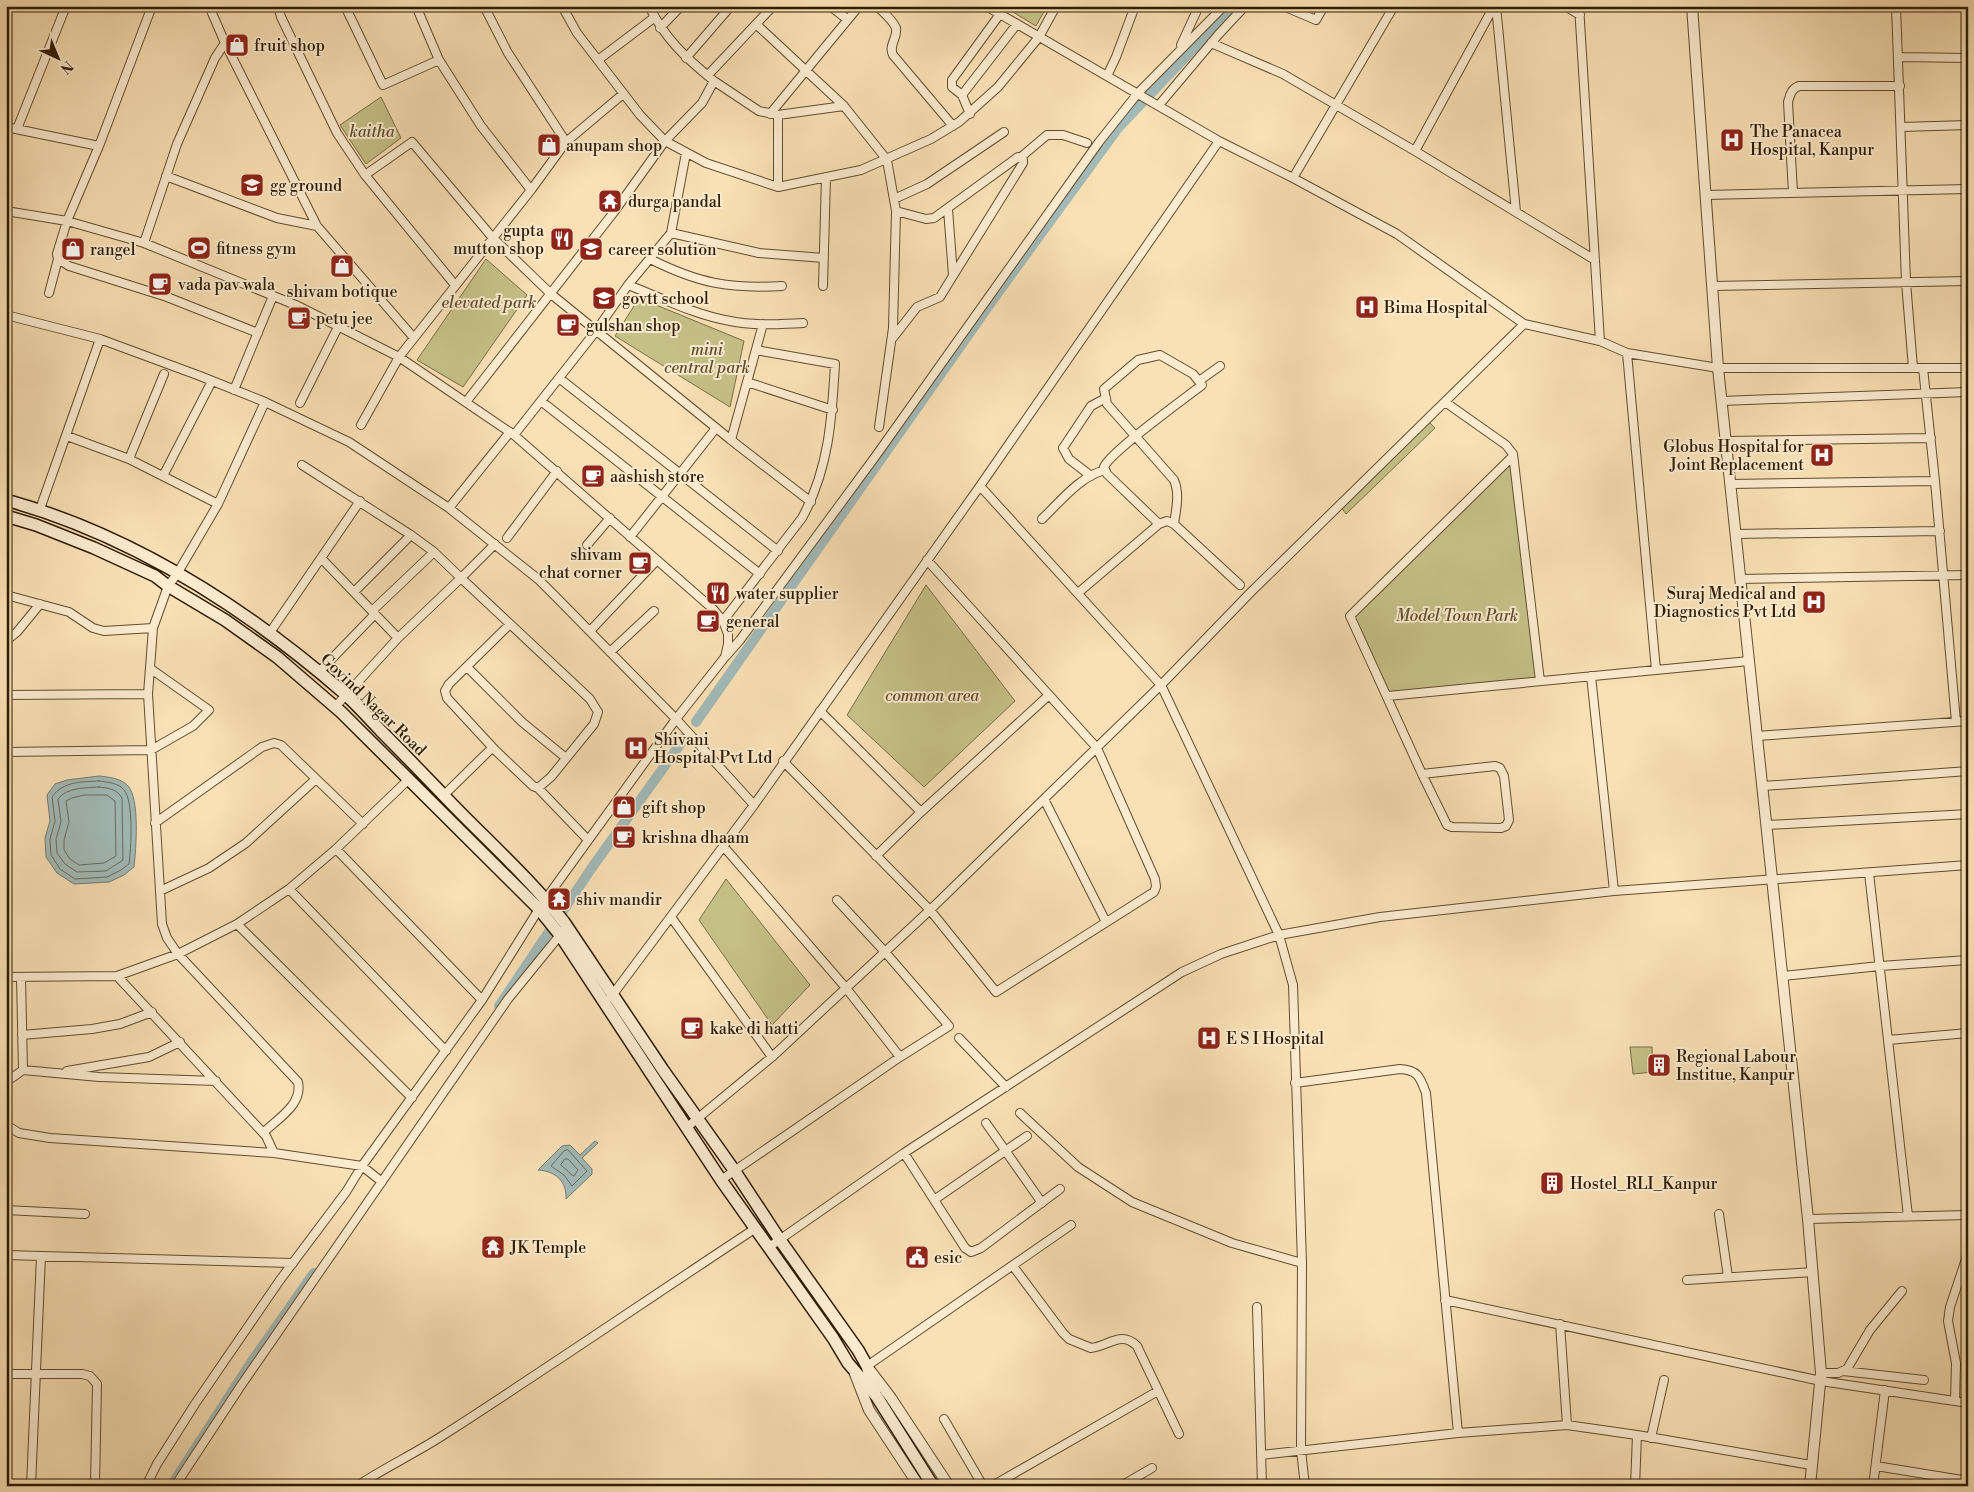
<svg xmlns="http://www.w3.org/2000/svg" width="1974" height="1492" viewBox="0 0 1974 1492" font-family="'Libre Bodoni',serif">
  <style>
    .green { fill: #c5c088; stroke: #7a6e46 }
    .water { fill: #a2bab8; stroke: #747b70 }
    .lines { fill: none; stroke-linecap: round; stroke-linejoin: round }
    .shore { stroke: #686b5e; stroke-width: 1 }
    .canal { stroke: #a2bab8; stroke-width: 10 }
    .minor-casing { stroke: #614d30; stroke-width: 10 }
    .tertiary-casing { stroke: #614d30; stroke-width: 12 }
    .secondary-casing { stroke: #2e1c03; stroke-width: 14 }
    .minor { stroke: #fbebcf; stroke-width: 8 }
    .tertiary { stroke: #fbebcf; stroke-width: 10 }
    .secondary { stroke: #fbebcf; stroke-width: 11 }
    .labels { text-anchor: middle; stroke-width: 4; stroke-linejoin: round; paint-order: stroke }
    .poi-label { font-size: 16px; fill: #2e1c03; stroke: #fbebcf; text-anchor: start }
    .park-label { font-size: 16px; font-style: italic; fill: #5b4d2b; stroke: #fbebcf }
    .street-label { font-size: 16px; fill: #2e1c03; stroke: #fbebcf }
  </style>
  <rect width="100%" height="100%" fill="#f9e0b5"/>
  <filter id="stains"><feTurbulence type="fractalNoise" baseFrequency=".004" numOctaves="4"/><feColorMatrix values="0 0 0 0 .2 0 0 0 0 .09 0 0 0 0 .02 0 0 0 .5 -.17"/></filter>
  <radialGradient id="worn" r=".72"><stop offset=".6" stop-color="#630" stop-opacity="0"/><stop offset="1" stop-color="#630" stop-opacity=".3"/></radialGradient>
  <path class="green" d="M 1003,6 L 1047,6 L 1036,26 Z
    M 381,97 L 401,138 L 366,164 L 340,125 Z
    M 486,259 L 527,295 L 463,387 L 417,360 Z
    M 639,298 L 744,341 L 730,407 L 615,336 Z
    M 1429,422 L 1435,428 L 1346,514 L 1341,507 Z
    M 1512,457 L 1540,681 L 1388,696 L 1350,616 Z
    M 926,585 L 1015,701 L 924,787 L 847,715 Z
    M 726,879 L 810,985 L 772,1025 L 699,920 Z
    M 1630,1047 L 1652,1047 L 1653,1072 L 1633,1074 Z"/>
  <path class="water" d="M 99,776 C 108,777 121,778 128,786 C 140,799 136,849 134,867 L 124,875 L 109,882 L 74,884 L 57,873 L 46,857 L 45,838 L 50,821 L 47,795 L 55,784 L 67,780 Z
    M 595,1141 L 598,1143 L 582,1158 L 592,1169 L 592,1174 L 566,1199 C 567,1181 555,1171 538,1170 L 562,1146 L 570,1145 L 580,1155 Z"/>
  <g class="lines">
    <path class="shore" d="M 99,781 C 107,782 119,783 124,790 C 134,801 131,849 129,864 L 121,870 L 107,877 L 75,879 L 60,869 L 51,855 L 50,839 L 55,821 L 52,797 C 63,781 82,782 99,781 Z
      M 99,787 C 108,788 117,789 122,798 L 123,860 L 106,871 L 77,872 L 65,864 L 57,853 L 56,839 L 61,822 L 58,799 C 67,787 86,788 99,787 Z
      M 85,795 L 107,795 L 115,801 L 116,856 L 104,863 L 79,865 L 70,859 L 64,850 L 64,840 L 69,822 L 66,801 L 72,798 Z
      M 568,1150 L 587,1171 L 572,1186 L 564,1175 L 551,1166 L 564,1151 Z
      M 565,1159 L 568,1159 L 578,1170 L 574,1176 L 572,1175 L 561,1165 Z"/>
    <path class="canal" d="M 696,722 L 997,294 L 1118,128 L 1234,6
      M 499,1006 L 591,869 L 686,736
      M 171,1486 L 252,1361 L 314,1273"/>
    <g class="minor-casing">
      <path id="minor" d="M 152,6 L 99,146 L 67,221 L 57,254 L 58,259 L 69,266 L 167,297 L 258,333
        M 209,6 L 225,43 L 317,226 L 414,338
        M 278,6 L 281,17 L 337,133 L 365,175 L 455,285
        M 345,6 L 383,85 L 439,60
        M 416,6 L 439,60 L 481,126 L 531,190
        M 484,6 L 508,53 L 566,142
        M 562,6 L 577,33 L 640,115 L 665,141 L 706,163 L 778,187 L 861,170 L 931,139 L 959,122 L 998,87 L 1039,37 L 1056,6
        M 830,6 L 847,19
        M 877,6 C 883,12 893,20 896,28 C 898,38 888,45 893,55 L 953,126
        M 986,6 L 1219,141 L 1293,178 L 1397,234 L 1524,324 L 1600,341 L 1627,353 L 1718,368 L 1968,368
        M 1283,6 L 1316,20 L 1324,6
        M 1496,6 L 1516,212
        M 1565,6 L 1580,15
        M 1579,6 L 1600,341
        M 1896,6 L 1906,282 L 1913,368
        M 757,25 L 844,106 L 887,160 L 896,211 L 893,328 L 879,427
        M 660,28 L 681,6
        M 1211,43 L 1283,74 L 1415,151 L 1595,260
        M 1181,45 L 1199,6
        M 1898,57 L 1968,58
        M 686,58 L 731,6
        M 598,60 L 655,17
        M 708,75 L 773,6
        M 1107,76 L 1116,57 L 1135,6
        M 714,81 L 759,111 L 778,115 L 778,187
        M 962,95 L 952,87 L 952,80 L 1000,14
        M 1159,105 L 1218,35 L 1245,6
        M 770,114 L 859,6
        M 970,114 L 962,95 L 1017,24
        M 778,115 L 844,106
        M 6,127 L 99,146
        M 1901,127 L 1968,125
        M 17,129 L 66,6
        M 1415,151 L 1494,6
        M 686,153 L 671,233 L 628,285 C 662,298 695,315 730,321 C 754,326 779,324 803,323
        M 1021,157 L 1047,135 L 1063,135 L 1087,143
        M 365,175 L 412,142 L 492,237 L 551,294 L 731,440 L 811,502
        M 166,176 L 277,218 L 317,226
        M 1293,178 L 1394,6
        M 1793,193 L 1788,102 C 1790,95 1791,89 1799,86 L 1900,86
        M 1706,195 L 1968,189
        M 894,199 L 927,184 L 1004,132
        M 948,209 L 953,275
        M 6,211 L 67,221 L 144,243 L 298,306 L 399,357 L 514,435 L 713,609 L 723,621 L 728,634 L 728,644 L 725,657 L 676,719 L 545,900
        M 671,233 L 759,253 L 824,258
        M 144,243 L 177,144 L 215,58 L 225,43
        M 650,259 C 698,283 728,289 782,286
        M 823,286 L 826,177
        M 1712,286 L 1968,281
        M 49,293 L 58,259
        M 6,315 L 100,339 L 40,509
        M 6,331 L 6,330
        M 100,339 L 200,376 L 265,402 L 349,442 L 449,508 L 538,579 L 559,600 L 676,719 L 754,805
        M 892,339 L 917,307 L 940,297 L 943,292 L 1023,163 L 1023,160 L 1018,157 L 934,218 L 926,219 L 896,211
        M 1627,353 L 1656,670
        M 1923,368 L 1935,481 L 1956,722
        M 559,378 L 778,551
        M 1199,381 L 1220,366
        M 747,382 L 833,410
        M 234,390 L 273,296
        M 541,401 L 760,574
        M 1721,401 L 1968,392
        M 466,402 L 614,212 L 665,141 L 702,103 L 714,81 C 686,58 665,39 649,6
        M 300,403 L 338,327
        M 361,425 L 399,357 L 531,190 L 566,142 L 623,94
        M 514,435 L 596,331 L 628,285
        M 67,436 L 129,459 L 218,504
        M 731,440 L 763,324
        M 1726,441 L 1931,438
        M 1513,454 L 1540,681
        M 129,459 L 164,374
        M 302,465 L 411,535 L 434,552 L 461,578 L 495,544
        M 163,476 L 212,381
        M 1091,476 L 1069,459 L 1063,448 L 1091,406 L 1106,398
        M 1730,484 L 1935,481
        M 980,486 L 1161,685 L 1279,935 L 1293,985 L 1302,1263 L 1301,1450 L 1305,1486
        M 449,508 L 510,432
        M 1042,519 C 1060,502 1080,476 1105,470
        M 1159,524 L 1107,474 L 1104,467 C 1110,452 1184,399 1202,385 L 1193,374 L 1160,355 L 1138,360 L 1104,389 L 1107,404 L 1174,480 C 1180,494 1176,510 1174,524
        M 1736,534 L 1940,531
        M 630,537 L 716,428
        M 507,538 L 557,471
        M 587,545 L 610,518
        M 321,558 L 398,638
        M 1740,579 L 1968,575
        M 354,592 L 411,535
        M 1078,593 L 1159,524 L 1167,521 L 1174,524 L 1240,585
        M 6,595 L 69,612 L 93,628 L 104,631 L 153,628
        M 372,611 L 434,552
        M 723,621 L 802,518 C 829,469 832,418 835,364 L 756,350
        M 510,624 L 449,684 L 445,691 L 447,698 L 495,750 L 533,786 L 538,788 L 588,840
        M 590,631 L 657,560
        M 269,634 L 360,501
        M 6,641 L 17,632 L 40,604
        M 610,652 L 654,611
        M 726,656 L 740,640 L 875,457 L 1099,142 L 1138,93 L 1224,6
        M 467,667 L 522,722 L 566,758
        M 319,672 L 375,614
        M 1591,676 L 1614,891
        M 6,695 L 148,694
        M 1388,696 L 1749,661
        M 335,707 L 398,638 L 461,578 L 590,699 L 598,712 L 594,724 L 551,777 L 538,788
        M 820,711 L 921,812
        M 1757,736 L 1968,721
        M 6,752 L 151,750 L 193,726 L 209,710 L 151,669
        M 783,761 L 930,910 L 996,992 L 1154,892 L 1156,887 L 1155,879 L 1097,748 L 927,560
        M 1422,774 L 1495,766 L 1500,768 L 1504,776 L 1509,820 L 1506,826 L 1501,828 L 1452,827 L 1447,825 L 1422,774 L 1350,616 L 1512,457 L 1513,454 L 1506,445 L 1445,402
        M 1763,786 L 1968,771
        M 444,795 L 492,748
        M 1044,799 L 1106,922
        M 155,823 L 262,747 L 274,743 L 281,745 L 363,824
        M 1767,825 L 1968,814
        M 724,847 L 846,988 L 900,1057
        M 336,849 L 482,1000
        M 876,856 L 921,812 L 1049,695
        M 1869,873 L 1908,1216
        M 289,889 L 446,1051
        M 160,891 L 209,868 L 246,843 L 316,779
        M 671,917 L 772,1057
        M 237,924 L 412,1098
        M 117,976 L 266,1136 L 274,1153
        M 1783,976 L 1880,966 L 1968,960
        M 6,977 L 117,976 L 178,954 L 237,924 L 289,889 L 336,849 L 409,779
        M 21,977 L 23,1070
        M 611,997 L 754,805 L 980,486 L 1219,141
        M 22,1035 L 92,1029 L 120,1024 L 152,1012
        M 959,1038 L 1006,1087
        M 1888,1040 L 1968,1033
        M 67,1071 L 149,1057 L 180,1042
        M 6,1082 L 23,1070 L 99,1077 L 216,1081
        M 1295,1083 L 1400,1069 C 1418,1070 1420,1077 1426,1093 L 1458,1433
        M 1020,1113 L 1078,1167 L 1132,1202 L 1232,1243 L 1302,1263
        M 986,1123 L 1042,1203
        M 6,1125 L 19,1133 L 50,1138 L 274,1153 L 362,1166 L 382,1182
        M 686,1128 L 772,1057 L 930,910 L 1161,685 L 1251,592 L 1524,324
        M 263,1133 C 277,1119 303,1105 298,1082 L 178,954 L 167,938 L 162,924 L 148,694 L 153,628 L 168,586 L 177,574 L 218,504 L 265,402
        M 904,1153 L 965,1248 L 971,1252 L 981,1248 L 1060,1189
        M 721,1180 L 900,1057 L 949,1026 L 885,952 L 837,900
        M 934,1200 L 1027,1136
        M 6,1210 L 85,1214
        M 1719,1214 L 1728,1277
        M 1808,1219 L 1968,1215
        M 769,1247 L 904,1153 L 1182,972 L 1221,954 L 1279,935 L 1380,917 L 1614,891 L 1968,865
        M 6,1255 L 293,1263
        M 1013,1266 L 1063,1333 L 1069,1339 L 1091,1348 C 1109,1346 1121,1330 1137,1346 L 1179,1434
        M 1687,1280 L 1813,1272
        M 1445,1300 L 1821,1381 L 1968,1403
        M 1257,1307 L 1262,1486
        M 1560,1324 L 1567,1425
        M 867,1366 L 1071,1225
        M 1843,1371 L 1924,1380
        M 1821,1373 L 1838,1373 L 1847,1369 L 1870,1330 L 1902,1291
        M 6,1374 L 82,1374 L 90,1376 L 97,1384 L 95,1486
        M 1955,1401 L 1956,1363 L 1948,1321 L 1950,1307 L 1968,1253
        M 944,1419 L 983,1486
        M 1651,1438 L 1664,1380
        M 1261,1455 L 1458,1433 L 1567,1425 L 1637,1435 L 1811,1465
        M 1876,1466 L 1968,1481
        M 31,1486 L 41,1256
        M 146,1486 L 157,1464 L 195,1404 L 280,1280 L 346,1192 L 362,1166 L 482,1000 L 539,909
        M 175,1486 L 240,1387 L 508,999 L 560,935
        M 357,1486 C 384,1468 414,1454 442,1436 C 548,1368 651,1297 756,1228
        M 992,1486 L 1158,1391
        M 1121,1486 L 1152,1468
        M 1635,1486 L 1637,1435
        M 1873,1486 L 1885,1390"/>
    </g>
    <g class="tertiary-casing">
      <path id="tertiary" d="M 1692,6 L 1718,368 L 1808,1219 L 1821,1373 L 1810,1486
        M 869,1369 L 891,1398 L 949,1486
        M 855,1374 L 869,1410 L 919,1486"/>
    </g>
    <g class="secondary-casing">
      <path id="secondary" d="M 6,500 C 132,535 246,608 344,693 C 357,705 369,718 381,731 C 405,755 429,780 452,804 C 490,843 531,880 564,922 L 663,1070 L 734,1170 L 780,1240 L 858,1350 L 867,1366 L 875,1390
        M 6,516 L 36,525 L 94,548 L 155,576 L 168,586 L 225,620 L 277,657 L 341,712 L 539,909 L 560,935 L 721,1180 L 833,1338 L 848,1363 L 877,1397 L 933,1486"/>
    </g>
    <use href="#minor" class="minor"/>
    <use href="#tertiary" class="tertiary"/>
    <use href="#secondary" class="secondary"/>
  </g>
  <defs>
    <g id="shop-square" transform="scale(1.25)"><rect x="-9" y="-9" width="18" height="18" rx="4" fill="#8f2418" stroke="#fbebcf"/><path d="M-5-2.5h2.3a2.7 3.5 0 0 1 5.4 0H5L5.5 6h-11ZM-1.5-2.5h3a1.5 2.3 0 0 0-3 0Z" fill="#fff"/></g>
    <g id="hospital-square" transform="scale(1.25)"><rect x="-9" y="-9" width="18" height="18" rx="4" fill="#8f2418" stroke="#fbebcf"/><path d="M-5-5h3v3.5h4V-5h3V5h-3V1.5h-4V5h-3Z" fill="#fff"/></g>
    <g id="school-square" transform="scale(1.25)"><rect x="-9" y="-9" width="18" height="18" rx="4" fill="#8f2418" stroke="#fbebcf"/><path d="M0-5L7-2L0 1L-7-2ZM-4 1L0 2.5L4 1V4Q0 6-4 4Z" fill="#fff"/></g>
    <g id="temple-square" transform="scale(1.25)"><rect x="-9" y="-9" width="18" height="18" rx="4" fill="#8f2418" stroke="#fbebcf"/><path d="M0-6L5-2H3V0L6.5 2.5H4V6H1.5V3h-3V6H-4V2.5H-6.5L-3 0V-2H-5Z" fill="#fff"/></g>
    <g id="restaurant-square" transform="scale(1.25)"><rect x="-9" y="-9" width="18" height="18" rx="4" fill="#8f2418" stroke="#fbebcf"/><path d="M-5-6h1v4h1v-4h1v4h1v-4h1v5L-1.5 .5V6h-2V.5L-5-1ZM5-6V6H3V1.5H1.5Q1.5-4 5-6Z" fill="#fff"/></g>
    <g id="stadium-square" transform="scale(1.25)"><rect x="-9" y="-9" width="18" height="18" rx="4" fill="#8f2418" stroke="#fbebcf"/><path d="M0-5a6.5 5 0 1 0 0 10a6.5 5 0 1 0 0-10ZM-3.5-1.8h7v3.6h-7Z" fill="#fff"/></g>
    <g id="cafe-square" transform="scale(1.25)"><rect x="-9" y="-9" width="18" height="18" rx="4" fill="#8f2418" stroke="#fbebcf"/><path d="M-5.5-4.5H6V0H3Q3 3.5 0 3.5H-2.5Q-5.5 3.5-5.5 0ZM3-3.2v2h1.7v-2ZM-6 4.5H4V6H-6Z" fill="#fff"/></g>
    <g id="building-square" transform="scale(1.25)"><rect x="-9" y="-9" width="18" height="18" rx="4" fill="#8f2418" stroke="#fbebcf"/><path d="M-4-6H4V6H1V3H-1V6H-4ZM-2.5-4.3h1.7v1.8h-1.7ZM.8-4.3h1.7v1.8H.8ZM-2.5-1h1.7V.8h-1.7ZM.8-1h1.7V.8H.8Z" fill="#fff"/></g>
    <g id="civic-square" transform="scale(1.25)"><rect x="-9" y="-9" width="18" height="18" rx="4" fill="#8f2418" stroke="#fbebcf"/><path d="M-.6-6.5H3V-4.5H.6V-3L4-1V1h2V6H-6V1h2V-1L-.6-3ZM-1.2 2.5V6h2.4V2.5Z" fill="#fff"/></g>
  </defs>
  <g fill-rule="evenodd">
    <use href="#shop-square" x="237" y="45"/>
    <use href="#hospital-square" x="1732" y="140"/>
    <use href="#shop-square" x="549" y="145"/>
    <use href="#school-square" x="252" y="185"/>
    <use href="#temple-square" x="610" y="201"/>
    <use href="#restaurant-square" x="562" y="239"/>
    <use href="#stadium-square" x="199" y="248"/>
    <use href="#shop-square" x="73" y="249"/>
    <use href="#school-square" x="591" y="249"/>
    <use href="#shop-square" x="342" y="266"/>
    <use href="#cafe-square" x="160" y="284"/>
    <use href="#school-square" x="604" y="298"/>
    <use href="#hospital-square" x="1367" y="307"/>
    <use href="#cafe-square" x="299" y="318"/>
    <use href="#cafe-square" x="568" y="325"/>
    <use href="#hospital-square" x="1822" y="455"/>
    <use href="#cafe-square" x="593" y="476"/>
    <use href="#cafe-square" x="640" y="563"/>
    <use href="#restaurant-square" x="718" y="593"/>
    <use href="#hospital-square" x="1814" y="602"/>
    <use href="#cafe-square" x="708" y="621"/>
    <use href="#hospital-square" x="636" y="748"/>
    <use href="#shop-square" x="624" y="807"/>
    <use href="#cafe-square" x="624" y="837"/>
    <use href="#temple-square" x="559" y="899"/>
    <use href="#cafe-square" x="692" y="1028"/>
    <use href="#hospital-square" x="1209" y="1038"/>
    <use href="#building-square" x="1659" y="1065"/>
    <use href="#building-square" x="1552" y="1183"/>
    <use href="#temple-square" x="493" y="1247"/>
    <use href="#civic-square" x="917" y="1257"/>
  </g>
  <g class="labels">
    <g class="poi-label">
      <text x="254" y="51">fruit shop</text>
      <text x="1750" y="137">The Panacea<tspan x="1750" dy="18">Hospital, Kanpur</tspan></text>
      <text x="566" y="151">anupam shop</text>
      <text x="270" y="191">gg ground</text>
      <text x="628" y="207">durga pandal</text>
      <text x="544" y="236" text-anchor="end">gupta<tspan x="544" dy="18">mutton shop</tspan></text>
      <text x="216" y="254">fitness gym</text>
      <text x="90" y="255">rangel</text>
      <text x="608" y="255">career solution</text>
      <text x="178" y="290">vada pav wala</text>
      <text x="342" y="297" text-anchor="middle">shivam botique</text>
      <text x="622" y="304">govtt school</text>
      <text x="1384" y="313">Bima Hospital</text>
      <text x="316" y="324">petu jee</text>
      <text x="586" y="331">gulshan shop</text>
      <text x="1804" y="452" text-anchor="end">Globus Hospital for<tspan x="1804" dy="18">Joint Replacement</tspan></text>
      <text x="610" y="482">aashish store</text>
      <text x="622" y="560" text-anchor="end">shivam<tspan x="622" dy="18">chat corner</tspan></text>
      <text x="736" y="599">water supplier</text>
      <text x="1796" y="599" text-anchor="end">Suraj Medical and<tspan x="1796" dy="18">Diagnostics Pvt Ltd</tspan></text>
      <text x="726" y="627">general</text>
      <text x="654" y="745">Shivani<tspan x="654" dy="18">Hospital Pvt Ltd</tspan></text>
      <text x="642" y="813">gift shop</text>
      <text x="642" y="843">krishna dhaam</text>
      <text x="576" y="905">shiv mandir</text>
      <text x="710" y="1034">kake di hatti</text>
      <text x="1226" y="1044">E S I Hospital</text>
      <text x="1676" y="1062">Regional Labour<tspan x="1676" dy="18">Institue, Kanpur</tspan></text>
      <text x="1570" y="1189">Hostel_RLI_Kanpur</text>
      <text x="510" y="1253">JK Temple</text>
      <text x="934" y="1263">esic</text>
    </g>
    <g class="park-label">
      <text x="372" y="137">kaitha</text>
      <text x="489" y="308">elevated park</text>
      <text x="707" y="355">mini<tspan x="707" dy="18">central park</tspan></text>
      <text x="1457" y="621">Model Town Park</text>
      <text x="932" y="701">common area</text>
    </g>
    <g class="street-label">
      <text transform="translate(374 704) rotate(44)" y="6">Govind Nagar Road</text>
    </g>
  </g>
  <rect width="1974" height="1492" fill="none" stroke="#f9e0b5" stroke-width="25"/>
  <rect x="8" y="8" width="1959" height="1477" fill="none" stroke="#2e1c03" stroke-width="2.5"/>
  <rect x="12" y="12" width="1949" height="1467" fill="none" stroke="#2e1c03"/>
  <g transform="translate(58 58) rotate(136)" stroke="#fbebcf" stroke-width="4" paint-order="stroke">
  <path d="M0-4L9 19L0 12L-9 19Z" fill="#2e1c03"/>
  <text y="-8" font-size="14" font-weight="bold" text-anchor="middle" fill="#2e1c03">N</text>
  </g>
  <rect width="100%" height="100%" filter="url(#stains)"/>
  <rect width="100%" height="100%" fill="url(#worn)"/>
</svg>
